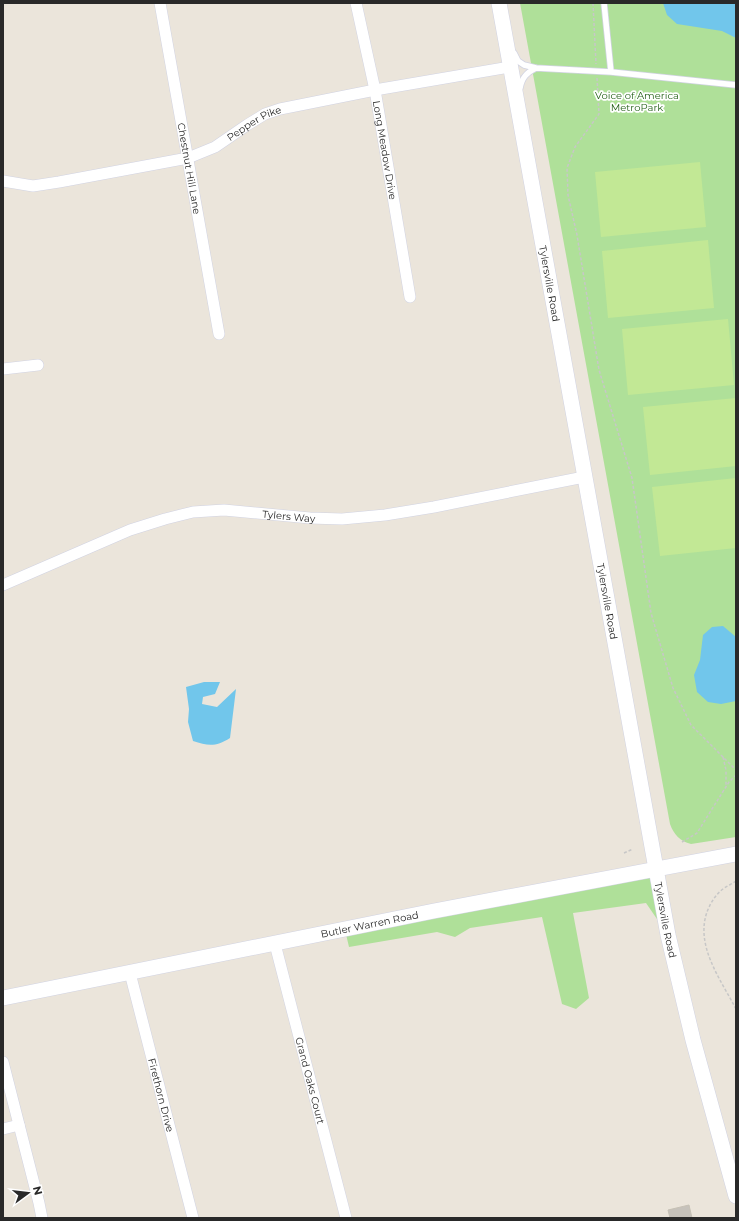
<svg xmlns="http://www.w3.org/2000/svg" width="739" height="1221" viewBox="0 0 739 1221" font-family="Montserrat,sans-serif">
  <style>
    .green { fill: #afe099 }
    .pitch { fill: #c2e895 }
    .water { fill: #71c6eb }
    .building { fill: #c6c2bb; stroke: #c6c1b5 }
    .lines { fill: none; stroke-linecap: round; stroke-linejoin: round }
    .lane-casing { stroke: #d1d3e2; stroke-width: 7 }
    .street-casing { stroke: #d1d3e2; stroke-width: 12 }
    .secondary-casing { stroke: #d1d3e2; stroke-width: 16 }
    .path { stroke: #c7c7c7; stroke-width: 1.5; stroke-dasharray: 3 2; stroke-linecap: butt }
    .lane { stroke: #fff; stroke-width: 5.5 }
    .street { stroke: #fff; stroke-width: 11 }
    .secondary { stroke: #fff; stroke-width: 15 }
    .labels { text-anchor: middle; stroke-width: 3.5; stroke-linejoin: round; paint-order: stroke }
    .park-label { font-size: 10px; fill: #28641c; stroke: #fff }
    .street-label { font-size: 10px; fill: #292929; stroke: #fff }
  </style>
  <rect width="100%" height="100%" fill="#ebe5db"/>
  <path class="green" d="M 520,3 L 736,3 L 736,837 L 691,844 C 680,841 674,835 670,824 Z
    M 656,869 L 668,935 L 646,903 L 573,913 L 589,998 L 576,1009 L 562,1004 L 542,917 L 470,928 L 455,937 L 437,932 L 349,947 L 345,930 Z"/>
  <path class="pitch" d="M 700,162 L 706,227 L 601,237 L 595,172 Z
    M 708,240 L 714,308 L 608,318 L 602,251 Z
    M 728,319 L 734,385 L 628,395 L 622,329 Z
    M 736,398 L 736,466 L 650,475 L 643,407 Z
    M 736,478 L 736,548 L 660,556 L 652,487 Z"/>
  <path class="water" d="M 663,3 L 736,3 L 736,38 L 722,31 L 677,24 L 667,15 Z
    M 723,626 L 736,637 L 736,701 L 721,704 L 708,702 L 697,692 L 694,675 L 700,660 L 703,635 L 712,627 Z
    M 204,682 L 220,682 L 215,694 L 203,697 L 202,704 L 217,707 L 236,689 L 230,738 C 216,747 208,746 193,741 L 188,722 L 189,709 L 186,687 Z"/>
  <path class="building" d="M 689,1205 L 692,1218 L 670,1218 L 668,1210 Z"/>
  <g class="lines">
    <g class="lane-casing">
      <path id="lane" d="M 604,3 L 611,72
        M 514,53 L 518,61 L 524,65 L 536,68 L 611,72 L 736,85
        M 520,88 C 522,78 526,73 536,68"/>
    </g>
    <g class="street-casing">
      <g id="street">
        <path id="s1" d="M 160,3 L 219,334"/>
        <path id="s2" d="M 356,3 L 375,90 L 410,297"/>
        <path id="s3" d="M 3,181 L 33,186 L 59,182 L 188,158 L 215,147 L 247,125 L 265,114 L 280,109 L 375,90 L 510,67"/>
        <path d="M 3,369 L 38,365"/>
        <path id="s4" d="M 3,585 L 130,530 L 165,519 L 193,512 L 224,510 L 310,518 L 342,519 L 385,515 L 434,507 L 584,477"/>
        <path id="s5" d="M 275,944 L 346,1218"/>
        <path id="s6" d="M 130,973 L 193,1218"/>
        <path d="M 3,1062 L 39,1203 L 42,1218"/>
        <path d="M 3,1129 L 19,1125"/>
      </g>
    </g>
    <g class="secondary-casing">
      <g id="secondary">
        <path id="s7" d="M 499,3 L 668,935 L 693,1040 L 736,1196"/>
        <path id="s8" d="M 3,998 L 434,911 L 736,854"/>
      </g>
    </g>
    <path class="path" d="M 593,3 L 596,64
      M 597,78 L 599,114 L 575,147 L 567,168 L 568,195 L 577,235 L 599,370 L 632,478 L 651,613 L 673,688 L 691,725 L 736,770
      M 723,757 L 726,770 L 726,785
      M 682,842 L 697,833 L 729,782 L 736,775
      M 624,853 L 633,849
      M 736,881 C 732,884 727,886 723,889 C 715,895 710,904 707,912 C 695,946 721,980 736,1009"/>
    <use href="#lane" class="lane"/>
    <use href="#street" class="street"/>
    <use href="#secondary" class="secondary"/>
  </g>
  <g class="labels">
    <g class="park-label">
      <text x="637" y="99">Voice of America<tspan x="637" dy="12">MetroPark</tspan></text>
    </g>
    <g class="street-label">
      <text dy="4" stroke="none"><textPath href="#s3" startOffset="263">Pepper Pike</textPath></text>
      <text dy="4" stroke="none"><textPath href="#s2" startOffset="150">Long Meadow Drive</textPath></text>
      <text dy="4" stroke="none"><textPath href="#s1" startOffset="168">Chestnut Hill Lane</textPath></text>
      <text dy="4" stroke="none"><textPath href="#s7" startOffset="285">Tylersville Road</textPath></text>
      <text dy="4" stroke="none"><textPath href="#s4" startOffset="300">Tylers Way</textPath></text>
      <text dy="4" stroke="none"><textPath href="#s7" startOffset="608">Tylersville Road</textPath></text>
      <text dy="4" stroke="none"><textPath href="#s7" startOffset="932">Tylersville Road</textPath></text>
      <text dy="4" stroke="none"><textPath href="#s8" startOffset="374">Butler Warren Road</textPath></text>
      <text dy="4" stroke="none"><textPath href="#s5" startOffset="141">Grand Oaks Court</textPath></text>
      <text dy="4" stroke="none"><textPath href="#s6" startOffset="126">Firethorn Drive</textPath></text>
    </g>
  </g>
  <rect width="739" height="1221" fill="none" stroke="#292929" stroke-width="8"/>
  <g transform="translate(28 1193) rotate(75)" stroke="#ffffff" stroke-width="3" paint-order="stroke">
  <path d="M0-3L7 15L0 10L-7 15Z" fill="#292929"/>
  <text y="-6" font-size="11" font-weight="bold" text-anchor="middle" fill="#292929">N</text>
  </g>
</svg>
